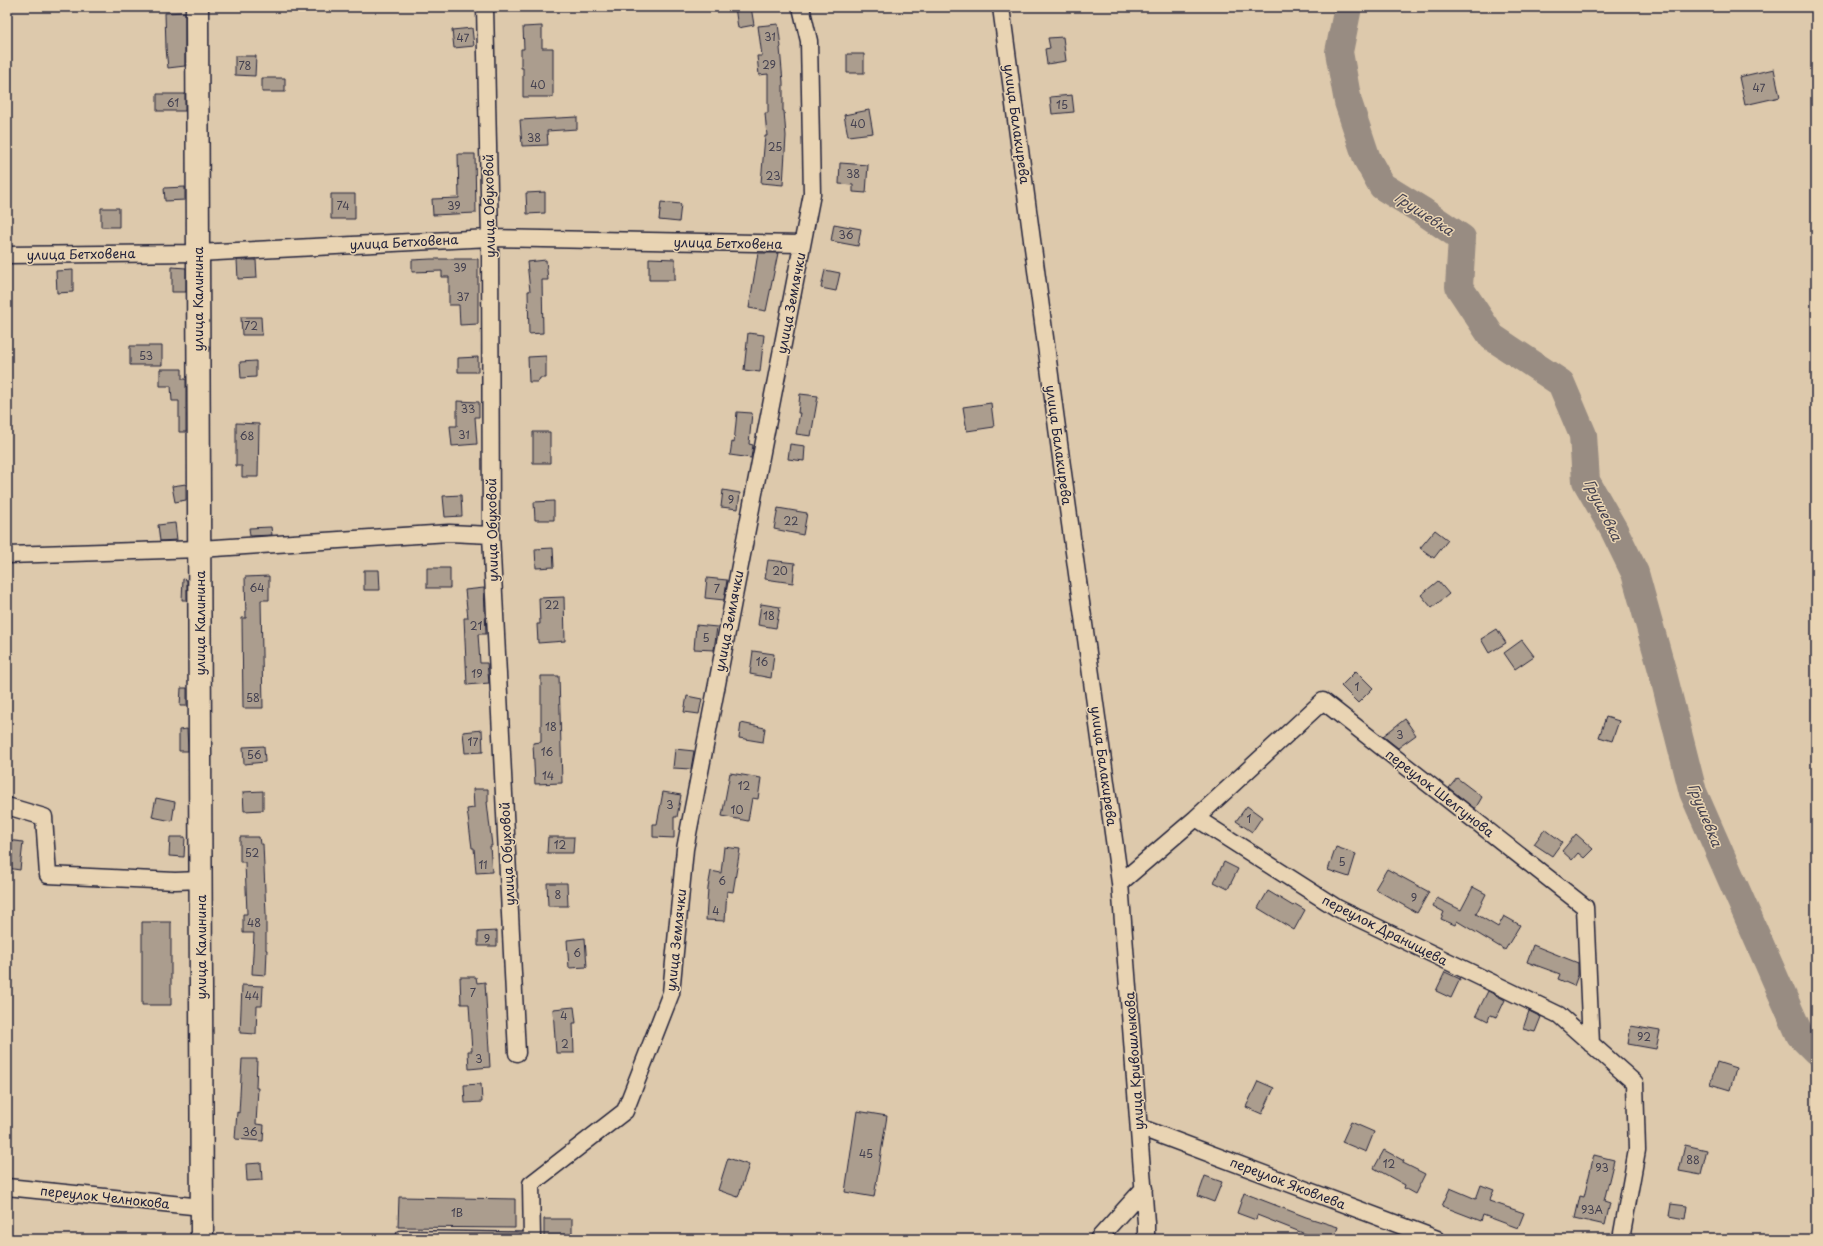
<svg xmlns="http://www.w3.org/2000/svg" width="1823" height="1246" viewBox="0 0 1823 1246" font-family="'Playpen Sans',sans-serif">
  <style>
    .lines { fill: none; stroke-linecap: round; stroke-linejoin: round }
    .river { stroke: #988c82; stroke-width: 28 }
    .building { fill: #ab9d8e; stroke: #22223b }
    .lane-casing { stroke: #22223b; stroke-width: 11 }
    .street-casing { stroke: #22223b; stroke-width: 19 }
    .secondary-casing { stroke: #22223b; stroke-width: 25 }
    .lane { stroke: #e9d4b3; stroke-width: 8 }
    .street { stroke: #e9d4b3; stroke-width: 16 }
    .secondary { stroke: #e9d4b3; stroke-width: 22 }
    .labels { text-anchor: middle; stroke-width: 3; stroke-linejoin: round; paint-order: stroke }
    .number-label { font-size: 11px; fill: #444150 }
    .street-label { font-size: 13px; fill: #22223b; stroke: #e9d4b3 }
    .water-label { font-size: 14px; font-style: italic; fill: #454250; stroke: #e9d4b3 }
  </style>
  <rect width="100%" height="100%" fill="#ddc9ac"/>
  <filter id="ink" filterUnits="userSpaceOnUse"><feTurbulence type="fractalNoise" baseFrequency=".025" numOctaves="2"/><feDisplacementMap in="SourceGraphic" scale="8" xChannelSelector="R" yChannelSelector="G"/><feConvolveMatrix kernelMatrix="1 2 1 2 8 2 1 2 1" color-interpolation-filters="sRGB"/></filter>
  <g filter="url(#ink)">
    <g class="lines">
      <path class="river" d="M 1348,7 L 1339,52 L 1348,102 L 1367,159 L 1382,186 L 1424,212 L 1462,238 L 1459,287 L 1492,337 L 1561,383 L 1583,435 L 1586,481 L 1614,530 L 1635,573 L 1662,670 L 1693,792 L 1800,1035 L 1816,1051"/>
    </g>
    <path class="building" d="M 735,7 L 751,7 L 754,25 L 738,28 Z
      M 185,12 L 185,66 L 168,68 L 166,48 L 165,13 Z
      M 778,24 L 781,47 L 780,48 L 783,82 L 783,111 L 784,111 L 786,136 L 783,185 L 761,183 L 765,136 L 767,136 L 765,113 L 768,113 L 768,74 L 759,75 L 757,56 L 762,56 L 758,26 Z
      M 542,26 L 542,48 L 553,48 L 553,97 L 523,97 L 523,68 L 521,68 L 521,49 L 524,49 L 523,27 Z
      M 472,28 L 474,46 L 454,48 L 452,30 Z
      M 1063,37 L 1066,61 L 1047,64 L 1045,49 L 1050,48 L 1048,38 Z
      M 847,54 L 864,54 L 864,73 L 847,73 Z
      M 235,56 L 256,56 L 255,76 L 235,75 Z
      M 1774,69 L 1780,97 L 1745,105 L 1739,77 Z
      M 262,78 L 285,78 L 285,92 L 262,92 Z
      M 157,94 L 185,94 L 185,111 L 157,111 Z
      M 1072,95 L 1074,112 L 1052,114 L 1050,97 Z
      M 869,110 L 873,133 L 848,136 L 844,115 Z
      M 577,117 L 577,129 L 547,131 L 548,145 L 522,146 L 520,120 Z
      M 458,154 L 475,154 L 476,213 L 433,215 L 432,199 L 459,198 Z
      M 840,163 L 868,165 L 866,193 L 853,192 L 853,185 L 839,184 Z
      M 185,187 L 185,200 L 165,201 L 164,188 Z
      M 545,192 L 545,213 L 527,214 L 526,193 Z
      M 331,194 L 355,194 L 355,219 L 331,219 Z
      M 661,202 L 681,204 L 679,222 L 659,220 Z
      M 101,208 L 119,208 L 119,227 L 101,227 Z
      M 834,224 L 861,229 L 858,246 L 831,241 Z
      M 758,253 L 778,253 L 766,311 L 749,308 Z
      M 649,258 L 675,259 L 675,280 L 649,280 Z
      M 431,259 L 478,259 L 478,324 L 460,325 L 459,305 L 449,305 L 449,277 L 442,277 L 442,271 L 412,272 L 412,260 Z
      M 237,260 L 256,260 L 257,278 L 238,279 Z
      M 546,260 L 548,280 L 542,280 L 543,333 L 529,334 L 528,291 L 530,291 L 527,262 Z
      M 172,267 L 186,268 L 186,292 L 172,292 Z
      M 73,270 L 73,292 L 57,293 L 56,271 Z
      M 825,270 L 840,273 L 836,291 L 821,288 Z
      M 241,317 L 261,317 L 262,335 L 242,335 Z
      M 748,333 L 764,335 L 760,372 L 744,370 Z
      M 130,346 L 162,346 L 162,365 L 130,365 Z
      M 546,356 L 546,378 L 540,378 L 538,382 L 529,382 L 528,357 Z
      M 478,357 L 478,372 L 458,372 L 458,358 Z
      M 256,361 L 256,377 L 241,378 L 240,362 Z
      M 160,369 L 182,369 L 182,379 L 186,379 L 186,432 L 179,432 L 179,401 L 172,401 L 171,386 L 160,386 Z
      M 800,394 L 818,396 L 811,436 L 796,434 L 800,413 L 798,413 Z
      M 457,401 L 479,402 L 479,417 L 475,417 L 477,444 L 452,446 L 450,426 L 457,426 Z
      M 991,403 L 994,427 L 967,431 L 963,407 Z
      M 737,412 L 752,413 L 749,444 L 753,445 L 751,458 L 730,455 L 732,442 L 734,443 Z
      M 236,423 L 259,424 L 258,477 L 242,477 L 242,466 L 236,466 Z
      M 533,432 L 550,432 L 550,463 L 533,463 Z
      M 790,444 L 805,446 L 804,461 L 788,459 Z
      M 186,484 L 186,500 L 175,502 L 172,486 Z
      M 723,490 L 740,493 L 738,509 L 721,507 Z
      M 461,495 L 462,516 L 445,517 L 443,496 Z
      M 554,501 L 554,520 L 535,520 L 534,502 Z
      M 778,508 L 807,513 L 803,535 L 774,529 Z
      M 175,523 L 177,540 L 160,541 L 158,525 Z
      M 271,527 L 272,535 L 250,536 L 249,528 Z
      M 1435,530 L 1448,540 L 1434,558 L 1420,548 Z
      M 553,548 L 554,567 L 536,568 L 535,549 Z
      M 768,560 L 795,563 L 793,583 L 765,579 Z
      M 427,568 L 450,568 L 450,588 L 427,588 Z
      M 364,570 L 379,570 L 380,590 L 364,590 Z
      M 269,576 L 269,600 L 261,600 L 263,708 L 243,708 L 242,618 L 246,618 L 245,577 Z
      M 707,578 L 727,580 L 724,600 L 705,598 Z
      M 183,579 L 187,580 L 187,600 L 182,600 Z
      M 1438,581 L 1449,594 L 1432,608 L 1421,595 Z
      M 484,588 L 486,634 L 478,634 L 480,663 L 487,663 L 489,683 L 467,685 L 464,618 L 468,618 L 465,590 Z
      M 564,597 L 565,641 L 538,643 L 537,624 L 540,624 L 539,598 Z
      M 761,604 L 780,607 L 776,628 L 758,625 Z
      M 696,625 L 717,627 L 714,650 L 694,649 Z
      M 1497,629 L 1506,643 L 1489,653 L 1481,639 Z
      M 1522,640 L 1534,656 L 1515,669 L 1504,653 Z
      M 753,651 L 774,654 L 771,678 L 750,674 Z
      M 1356,671 L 1373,688 L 1358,703 L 1341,686 Z
      M 541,676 L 559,676 L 562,783 L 535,784 L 533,743 L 541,742 Z
      M 181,688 L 187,688 L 187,706 L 180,706 Z
      M 687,696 L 702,699 L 699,714 L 684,712 Z
      M 1606,717 L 1619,721 L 1612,741 L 1599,737 Z
      M 1405,719 L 1416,735 L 1398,748 L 1383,736 Z
      M 741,723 L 765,728 L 763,742 L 739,738 Z
      M 187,729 L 188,751 L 179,751 L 179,730 Z
      M 482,730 L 483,752 L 465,753 L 463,732 Z
      M 264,746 L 265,762 L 244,764 L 243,747 Z
      M 675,749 L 694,751 L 691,769 L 673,768 Z
      M 730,773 L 761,778 L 758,799 L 752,798 L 748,821 L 722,816 Z
      M 1457,778 L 1482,797 L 1475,809 L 1449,788 Z
      M 473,789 L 488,789 L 488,802 L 487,802 L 492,846 L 490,846 L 492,872 L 476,873 L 474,848 L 472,848 L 467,809 L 474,808 Z
      M 263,791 L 263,810 L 244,811 L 243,792 Z
      M 663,792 L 681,795 L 677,817 L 674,817 L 674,838 L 653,837 L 653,824 L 657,824 Z
      M 156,798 L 175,802 L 172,821 L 152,817 Z
      M 1247,806 L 1262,817 L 1252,832 L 1236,821 Z
      M 1545,829 L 1562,842 L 1552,856 L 1534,844 Z
      M 1576,834 L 1593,849 L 1584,858 L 1578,853 L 1572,860 L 1562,851 Z
      M 170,837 L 185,837 L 184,857 L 169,856 Z
      M 240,837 L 259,837 L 260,844 L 263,844 L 266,914 L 266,950 L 267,950 L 266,975 L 252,974 L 254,933 L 243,933 L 243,914 L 247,914 L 245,862 L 240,862 Z
      M 548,837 L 574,837 L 573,853 L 547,853 Z
      M 7,840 L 23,842 L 20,870 L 7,868 Z
      M 724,847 L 740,849 L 733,892 L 727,891 L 725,921 L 706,920 L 708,888 L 711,871 L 721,873 Z
      M 1336,847 L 1356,854 L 1349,877 L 1328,870 Z
      M 1224,862 L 1238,869 L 1228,889 L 1214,882 Z
      M 1387,869 L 1429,892 L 1417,913 L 1375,889 Z
      M 547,883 L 567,883 L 568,906 L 548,906 Z
      M 1473,887 L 1486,894 L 1476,914 L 1498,927 L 1504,916 L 1520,925 L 1505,950 L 1457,921 L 1455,925 L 1441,919 L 1444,912 L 1433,906 L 1437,898 L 1461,910 Z
      M 1268,891 L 1293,906 L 1295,904 L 1305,910 L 1294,930 L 1258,908 Z
      M 142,922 L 171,922 L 171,1005 L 142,1005 Z
      M 497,931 L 497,946 L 478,946 L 478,932 Z
      M 585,938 L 587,967 L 569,968 L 567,940 Z
      M 1533,945 L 1578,963 L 1578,975 L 1574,986 L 1558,979 L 1560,974 L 1527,962 Z
      M 1445,972 L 1460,979 L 1451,998 L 1436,991 Z
      M 460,977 L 476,977 L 477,983 L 485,982 L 490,1067 L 469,1069 L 468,1051 L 472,1051 L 469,1004 L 461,1004 Z
      M 242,985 L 263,986 L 262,1006 L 257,1006 L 256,1034 L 240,1033 Z
      M 1488,991 L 1505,1000 L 1497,1017 L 1490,1015 L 1488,1021 L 1476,1015 Z
      M 574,1007 L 576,1023 L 573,1023 L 574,1053 L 556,1053 L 553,1009 Z
      M 1529,1011 L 1541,1017 L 1535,1032 L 1523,1029 Z
      M 1631,1026 L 1660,1031 L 1656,1049 L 1628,1044 Z
      M 242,1059 L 257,1059 L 256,1088 L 258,1088 L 256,1124 L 264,1125 L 263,1141 L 235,1139 L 237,1112 L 239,1113 Z
      M 1717,1062 L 1736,1068 L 1730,1090 L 1710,1084 Z
      M 1258,1081 L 1274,1088 L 1262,1114 L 1246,1107 Z
      M 481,1084 L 482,1102 L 465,1103 L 464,1085 Z
      M 857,1111 L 887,1116 L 874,1197 L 845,1192 Z
      M 1351,1122 L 1374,1132 L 1366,1152 L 1342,1142 Z
      M 1685,1145 L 1707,1150 L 1701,1175 L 1679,1171 Z
      M 1384,1150 L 1404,1161 L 1403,1163 L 1425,1174 L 1415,1194 L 1404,1188 L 1405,1185 L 1374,1168 Z
      M 1594,1155 L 1614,1160 L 1604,1201 L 1610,1203 L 1605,1225 L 1575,1218 L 1580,1196 L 1584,1197 Z
      M 728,1158 L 749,1165 L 738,1197 L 718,1190 Z
      M 261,1163 L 262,1180 L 247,1181 L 246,1164 Z
      M 1205,1176 L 1222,1182 L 1214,1202 L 1198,1196 Z
      M 1481,1185 L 1494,1190 L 1489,1201 L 1524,1213 L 1518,1228 L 1483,1215 L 1481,1221 L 1442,1206 L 1450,1188 L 1476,1199 Z
      M 1244,1193 L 1306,1217 L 1338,1227 L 1334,1239 L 1318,1239 L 1257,1215 L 1256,1220 L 1237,1213 Z
      M 399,1197 L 515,1199 L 515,1228 L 398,1227 Z
      M 1671,1204 L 1687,1206 L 1685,1219 L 1669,1216 Z
      M 544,1219 L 572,1219 L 572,1239 L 544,1239 Z"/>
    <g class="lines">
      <g class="lane-casing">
        <path id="lane" d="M 401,1235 L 532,1237"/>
      </g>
      <g class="street-casing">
        <path id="street" d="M 485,7 L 490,238 L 491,535 L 517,1053
          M 1001,7 L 1063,473 L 1120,883 L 1146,1223 L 1146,1239
          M 7,255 L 198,253 L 490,238 L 802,244
          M 7,555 L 200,549 L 449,533 L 491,535
          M 7,806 L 44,817 L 48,875 L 175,881 L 201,880
          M 1196,818 L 1323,701 L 1585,907 L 1591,1044
          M 1120,883 L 1196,818 L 1337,908 L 1559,1015 L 1635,1083 L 1637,1150 L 1621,1239
          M 1139,1127 L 1437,1239
          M 7,1187 L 202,1207
          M 532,1239 L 531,1184 L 625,1111 L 671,993 L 685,849 L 812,194 L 809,41 L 801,7
          M 1098,1239 L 1144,1188"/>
      </g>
      <g class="secondary-casing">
        <path id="secondary" d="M 197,7 L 202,1239"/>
      </g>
      <use href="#lane" class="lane"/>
      <use href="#street" class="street"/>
      <use href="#secondary" class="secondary"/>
    </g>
  </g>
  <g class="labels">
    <g class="number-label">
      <text x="770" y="41">31</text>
      <text x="463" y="42">47</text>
      <text x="769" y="69">29</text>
      <text x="245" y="70">78</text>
      <text x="538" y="89">40</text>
      <text x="1759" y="92">47</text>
      <text x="173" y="107">61</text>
      <text x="1062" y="109">15</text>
      <text x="858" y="128">40</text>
      <text x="534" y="142">38</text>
      <text x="775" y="151">25</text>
      <text x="853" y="178">38</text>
      <text x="773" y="180">23</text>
      <text x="343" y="210">74</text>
      <text x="454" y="210">39</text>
      <text x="846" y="239">36</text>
      <text x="460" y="272">39</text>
      <text x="463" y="301">37</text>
      <text x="251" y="330">72</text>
      <text x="146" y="360">53</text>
      <text x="468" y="413">33</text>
      <text x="464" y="439">31</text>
      <text x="247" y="440">68</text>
      <text x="731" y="504">9</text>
      <text x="791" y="525">22</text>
      <text x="780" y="575">20</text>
      <text x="257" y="592">64</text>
      <text x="717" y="593">7</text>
      <text x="552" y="609">22</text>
      <text x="769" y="620">18</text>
      <text x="476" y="630">21</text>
      <text x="706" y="642">5</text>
      <text x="762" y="666">16</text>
      <text x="477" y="678">19</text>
      <text x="1357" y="691">1</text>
      <text x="253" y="702">58</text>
      <text x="551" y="731">18</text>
      <text x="1400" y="739">3</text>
      <text x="473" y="746">17</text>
      <text x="547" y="756">16</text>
      <text x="254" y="759">56</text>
      <text x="548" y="780">14</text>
      <text x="744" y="790">12</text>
      <text x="670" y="809">3</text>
      <text x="737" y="814">10</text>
      <text x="1249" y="823">1</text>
      <text x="560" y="849">12</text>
      <text x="252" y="857">52</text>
      <text x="1342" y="866">5</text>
      <text x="483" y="869">11</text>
      <text x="722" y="885">6</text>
      <text x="558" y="899">8</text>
      <text x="1414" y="902">9</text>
      <text x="716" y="915">4</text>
      <text x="254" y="927">48</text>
      <text x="487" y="943">9</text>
      <text x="577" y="957">6</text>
      <text x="473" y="997">7</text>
      <text x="252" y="1000">44</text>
      <text x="564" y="1020">4</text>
      <text x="1644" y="1041">92</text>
      <text x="565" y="1048">2</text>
      <text x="479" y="1063">3</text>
      <text x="250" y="1136">36</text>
      <text x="866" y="1158">45</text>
      <text x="1693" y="1164">88</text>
      <text x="1389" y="1168">12</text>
      <text x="1602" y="1172">93</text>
      <text x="1592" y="1214">93А</text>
      <text x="457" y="1217">1В</text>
    </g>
    <g class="street-label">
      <text transform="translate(1017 124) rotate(82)" y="5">улица Балакирева</text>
      <text transform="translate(489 206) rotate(-91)" y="5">улица Обуховой</text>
      <text transform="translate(404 242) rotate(-3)" y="5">улица Бетховена</text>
      <text transform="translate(728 243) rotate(1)" y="5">улица Бетховена</text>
      <text transform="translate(81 254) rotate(-1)" y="5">улица Бетховена</text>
      <text transform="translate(198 299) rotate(-90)" y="5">улица Калинина</text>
      <text transform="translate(791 303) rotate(-79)" y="5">улица Землячки</text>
      <text transform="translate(1059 445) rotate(82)" y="5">улица Балакирева</text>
      <text transform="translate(492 530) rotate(-91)" y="5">улица Обуховой</text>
      <text transform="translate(729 621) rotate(-79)" y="5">улица Землячки</text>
      <text transform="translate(200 623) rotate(-90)" y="5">улица Калинина</text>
      <text transform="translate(1104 766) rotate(82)" y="5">улица Балакирева</text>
      <text transform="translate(1440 793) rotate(38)" y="5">переулок Шелгунова</text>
      <text transform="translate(507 854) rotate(-93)" y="5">улица Обуховой</text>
      <text transform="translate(1385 930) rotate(27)" y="5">переулок Дранищева</text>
      <text transform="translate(676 940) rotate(-84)" y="5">улица Землячки</text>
      <text transform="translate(201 947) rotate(-90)" y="5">улица Калинина</text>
      <text transform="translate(1134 1061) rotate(-94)" y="5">улица Кривошлыкова</text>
      <text transform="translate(1288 1183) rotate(21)" y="5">переулок Яковлева</text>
      <text transform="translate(105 1197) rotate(6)" y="5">переулок Челнокова</text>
    </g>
    <g class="water-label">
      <text transform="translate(1424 214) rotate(33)" y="5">Грушевка</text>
      <text transform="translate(1603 510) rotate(64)" y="5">Грушевка</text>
      <text transform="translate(1705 815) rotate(68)" y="5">Грушевка</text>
    </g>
  </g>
  <rect width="1823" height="1246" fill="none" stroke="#e9d4b3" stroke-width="24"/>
  <rect x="12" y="12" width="1799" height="1222" fill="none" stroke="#22223b" stroke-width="1.5" filter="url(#ink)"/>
</svg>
